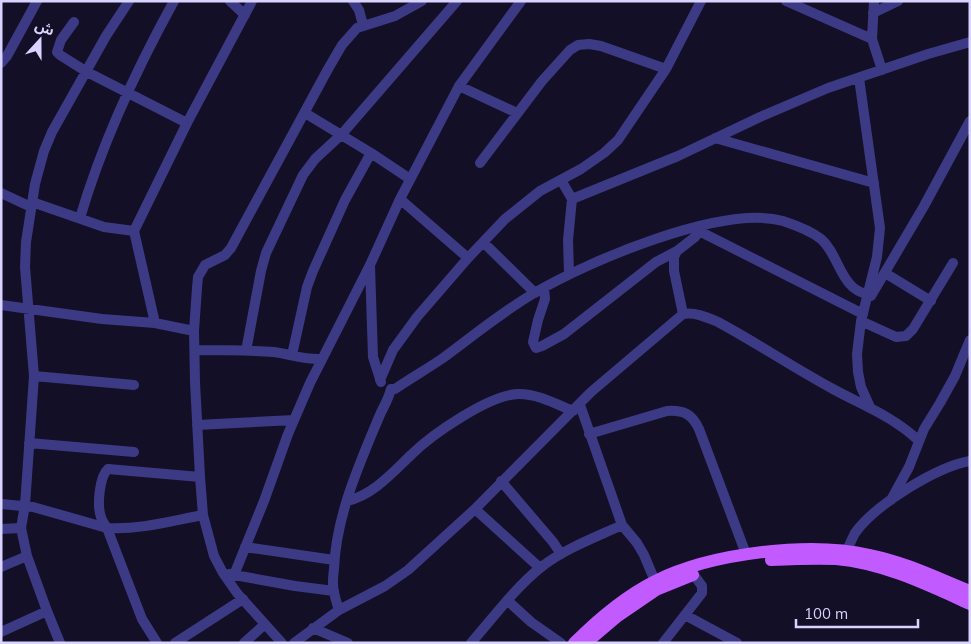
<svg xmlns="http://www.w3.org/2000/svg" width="971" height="644" viewBox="0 0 971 644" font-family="Mulish,'Noto Sans Arabic',sans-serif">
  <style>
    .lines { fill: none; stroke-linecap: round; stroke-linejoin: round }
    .minor { stroke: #3d3a85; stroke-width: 10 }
    .major { stroke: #c25bff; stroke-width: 12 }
  </style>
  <rect width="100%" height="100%" fill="#130f26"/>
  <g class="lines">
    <path class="minor" d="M 230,1 L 245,15
      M 353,1 L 359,10 L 363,25
      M 786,1 L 872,39
      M 874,1 L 872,39 L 882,70
      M 873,13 L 898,1
      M 74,22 L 61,40 L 57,52 L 60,55 L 87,72 L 187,123
      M 1,63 L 7,56 L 37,1
      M 859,78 L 880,228 L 877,257 L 861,321 L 857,354 L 858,372 L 861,387 L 870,407
      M 459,86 L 517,113
      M 715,138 L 874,183
      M 371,153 L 410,179
      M 480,163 L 542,81 L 570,50 L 578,45 L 589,44 L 601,46 L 666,69
      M 561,180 L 572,199 L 568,240 L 569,273
      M 1,193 L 31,207
      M 400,199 L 468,258
      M 572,199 L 678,156 L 760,117 L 828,88 L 928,54 L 970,42
      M 32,202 L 104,227 L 134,231
      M 80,218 C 102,143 136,70 174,1
      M 699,231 L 863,314
      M 483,242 L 535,293
      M 370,266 L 373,357 L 381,382
      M 885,273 L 931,301
      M 544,288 L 545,299 L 538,320 L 533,342 L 536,348 L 542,346 L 564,334 L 656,262 L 677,251
      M 871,296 L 924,206 L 970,121
      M 1,305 L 102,319 L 155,323 L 194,331
      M 683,314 L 674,271 L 674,257 L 677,251 L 695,237 L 702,226
      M 861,321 L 896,337 L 906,336 L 913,329 L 953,263
      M 155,323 L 134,231 L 187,123 L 252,1
      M 195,350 C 221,350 248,350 274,352 C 289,354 305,360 321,359
      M 246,351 L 261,271 L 266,253 L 303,175 L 315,159 L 342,134 L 457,1
      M 292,355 L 307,287 L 313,271 L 345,200 L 371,153 L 305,113
      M 34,376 L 134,385
      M 380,380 L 393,350 L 417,317 L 468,258 L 505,219 L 540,191 L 581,169 L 604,153 L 618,140 L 666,69 L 701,1
      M 580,405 L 622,525 L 637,543 L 644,555 L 655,581
      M 197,425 L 294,420
      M 589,434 L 667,411 C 684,410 692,414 699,429 L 746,554
      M 29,443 L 134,452
      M 200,477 L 108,469 C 99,477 97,506 101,517 C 102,521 105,525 107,528 C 139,530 171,521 203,515
      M 501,481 L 553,542 L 561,554
      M 891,500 L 909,467 L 924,429 L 940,403 L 955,376 L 970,340
      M 347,501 C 373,495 392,473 411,455 C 431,435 490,394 519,394 C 538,394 556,404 573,411
      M 1,504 L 33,507 L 107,528 L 142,619 L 157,643
      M 475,509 L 540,568
      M 1,529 L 21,528
      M 245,547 L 334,560
      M 847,551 C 849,545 852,539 855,533 C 875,505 936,467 970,461
      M 1,567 L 27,556
      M 229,574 L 295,586 L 334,591
      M 234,575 L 264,501 L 288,434 L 310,383 L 370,265 L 400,199 L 459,86 L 521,1
      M 508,601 L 531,622 L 561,643
      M 339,610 C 337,604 335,598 334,592 C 332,584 333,576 334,569 C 336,516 359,465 379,417 C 383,407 388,401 391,389 L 395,389 C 411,378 427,369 443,358 C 473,336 503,311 536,292 C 589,261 723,204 783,221 C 795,225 811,231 821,239 C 839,254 841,291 868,294
      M 685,615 L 737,643
      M 313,628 L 348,643
      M 1,632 L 47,611
      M 60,643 L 47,611 L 27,556 L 21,528 L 25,505 L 34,376 L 25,267 L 26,242 L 35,184 L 44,151 L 52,132 L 106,36 L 129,1
      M 175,643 L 243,599
      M 244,643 L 265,624
      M 282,643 L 237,593 L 223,573 L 214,556 L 203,515 L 200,477 L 195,382 L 194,331 L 197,288 L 198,277 L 205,265 L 225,255 L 231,248 L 328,69 L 342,45 L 357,28 L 395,16 L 422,1
      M 294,643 L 339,610 L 385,586 L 408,570 L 475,509 L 591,392 L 683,314 C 695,312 706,317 718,322 C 757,343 794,368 833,389 C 864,406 892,416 918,440
      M 471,643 C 493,618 514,589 540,568 C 564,549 594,538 622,525
      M 663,643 L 702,593 L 702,586 L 694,575"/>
    <path class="major" d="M 771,560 C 793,559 815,558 836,559 C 883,563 928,585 970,604
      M 574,643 C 598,619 625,596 655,581 C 711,553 809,541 870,555 C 908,563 935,577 970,591
      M 586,643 L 618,616 L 656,590 L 693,575"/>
  </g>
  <rect width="971" height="644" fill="none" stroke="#d9d4ff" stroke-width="5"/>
  <g transform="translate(40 40) rotate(21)" stroke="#130f26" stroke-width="4" paint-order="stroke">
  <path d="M0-4L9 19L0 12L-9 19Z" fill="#d9d4ff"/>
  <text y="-8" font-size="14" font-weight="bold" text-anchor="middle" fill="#d9d4ff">ش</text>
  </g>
  <path d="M796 619v8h122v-8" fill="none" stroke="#d9d4ff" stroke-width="2.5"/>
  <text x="804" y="619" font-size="15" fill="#d9d4ff" stroke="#130f26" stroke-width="4" paint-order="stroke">100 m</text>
</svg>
